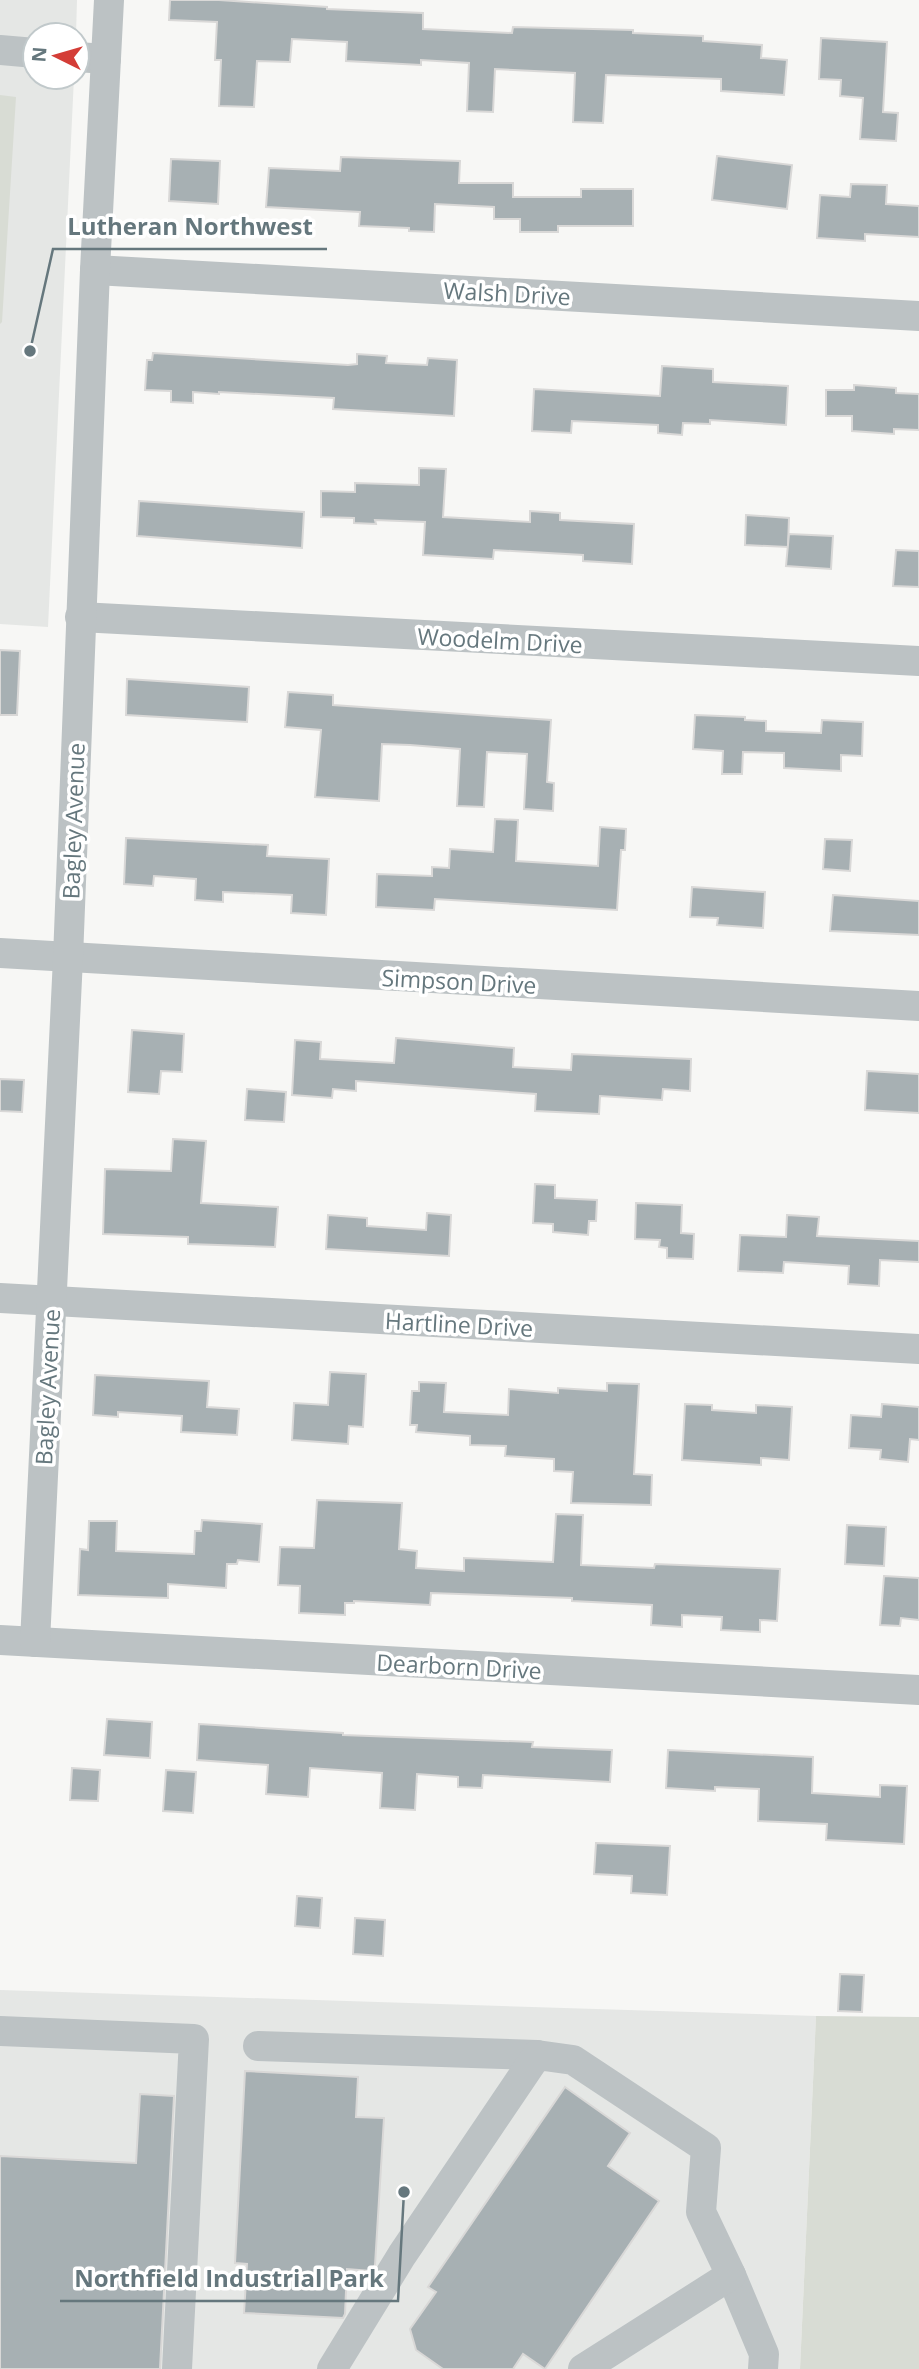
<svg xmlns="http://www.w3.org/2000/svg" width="919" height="2369" font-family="'Open Sans',sans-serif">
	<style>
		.built { fill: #e5e7e5 }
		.green { fill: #d8dcd4 }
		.building { fill: #a7b0b3; stroke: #d9d8d7; stroke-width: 2 }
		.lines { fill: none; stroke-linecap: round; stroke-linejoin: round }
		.minor { stroke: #bcc2c4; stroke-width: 30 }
		.labels { text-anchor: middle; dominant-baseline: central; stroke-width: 7; stroke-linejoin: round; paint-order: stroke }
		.street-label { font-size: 23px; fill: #65777d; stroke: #fff }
		.leader { fill: none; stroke: #65777d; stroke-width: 2.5 }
		.callout-dot { fill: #65777d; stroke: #fff; stroke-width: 2.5 }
		.callout-label { font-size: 24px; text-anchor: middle; font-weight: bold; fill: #65777d; stroke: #fff; stroke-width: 7; stroke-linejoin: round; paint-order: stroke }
	</style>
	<rect width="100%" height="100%" fill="#f7f7f5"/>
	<g class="built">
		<path d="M0,0H77L76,35H35V77H74L48,627L0,624Z"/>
		<path d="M0,1990L816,2016L800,2369H0Z"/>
	</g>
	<g class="green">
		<path d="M0,95L16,97L2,322L0,324Z"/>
		<path d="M816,2016L919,2017V2369H800Z"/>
	</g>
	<g class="building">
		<path d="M170,0H219L327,7V9L423,13V29L512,33L513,27L633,30V33L703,36V41L762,45L761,58L787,60L784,95L721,91V79L606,75L603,123L573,122L575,73L495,69L493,112L467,111L469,63L421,60V65L346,61L347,42L292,39L290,62L257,61L254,107L219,106L221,60H215L217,22L169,20Z"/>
		<path d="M821,38L887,42L883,112L898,113L896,141L860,139L863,98L840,96L841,80L819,79Z"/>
		<path d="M717,156L792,165L787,209L712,200Z"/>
		<path d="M341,157L460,161L459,183H513V197H581V189H633V226H558V232H520V219H494V207L435,204L434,232L409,231V228L359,226L360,212L266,207L269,168L340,171Z"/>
		<path d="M171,159L220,161L218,204L169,201Z"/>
		<path d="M851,184L887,185L886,204L919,206V237L865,234V241L817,238L820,195L850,197Z"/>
		<path d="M153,353L348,365L357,364V354L387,356L386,363L427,365L428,358L457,360L454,416L333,409L334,398L219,392V394L193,392V403L171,402V391L145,390L147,360H152Z"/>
		<path d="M662,366L713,369V382L788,386L786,425L710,420V424L683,423L682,435L658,433V425L572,421L571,433L532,431L534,389L660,396Z"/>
		<path d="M854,385L896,388V393L919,394V430L894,429V434L852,431V416H826V390H854Z"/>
		<path d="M419,468L446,469L443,517L530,522V511L560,513V520L634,524L632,564L583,561V555L494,550L493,559L423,555L425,522L375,520L376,524L354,523V518L321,517V491L355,492V483L419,485Z"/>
		<path d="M139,501L304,512L302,548L137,536Z"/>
		<path d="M746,515L789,518L788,547L745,545Z"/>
		<path d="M789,534L833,536L831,569L786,566Z"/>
		<path d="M896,550L919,551V587L893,586Z"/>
		<path d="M0,650L20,651L17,715H0Z"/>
		<path d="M127,679L249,687L247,722L126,715Z"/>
		<path d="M288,692L333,695V705L551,720L547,782L554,783L553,811L524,809L527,754L487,752L484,807L457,806L460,749L410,745L382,744L379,801L315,797L321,730L285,727Z"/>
		<path d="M695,715L745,717V720L766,721V731L821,733L822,720L863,722L862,756L841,755V771L784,768V753L743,752L742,774H722L723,751L693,749Z"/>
		<path d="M495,819L518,820L516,861L598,866L600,827L626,829L625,850H621L617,910L435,899L434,910L376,907L377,874L432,876V867L449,868L450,849L493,852Z"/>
		<path d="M126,838L268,845L267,856L329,859L326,915L291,913L292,895L223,892V902L195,900L196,879L154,876L153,886L124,884Z"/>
		<path d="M825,839L852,840L850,871L823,869Z"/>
		<path d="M692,887L765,892L763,928L717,925L718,918L690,917Z"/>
		<path d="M833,895L919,901V935L830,931Z"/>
		<path d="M132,1030L184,1034L182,1072L161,1071L159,1094L128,1092Z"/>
		<path d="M396,1038L514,1048L513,1067L571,1070L572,1054L691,1059L690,1091L663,1089L662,1100L600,1096L599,1114L535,1111L536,1094L356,1081V1091L333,1089L332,1098L292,1095L295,1040L321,1042L320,1059L394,1063Z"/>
		<path d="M867,1071L919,1074V1113L865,1110Z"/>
		<path d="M0,1079L24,1080L22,1112L0,1111Z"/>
		<path d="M247,1089L286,1092L284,1122L245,1120Z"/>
		<path d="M173,1139L206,1141L201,1203L278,1207L275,1247L188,1244V1237L103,1234L105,1169L171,1171Z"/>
		<path d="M535,1184L555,1185V1198L597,1200L596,1221H589L588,1235L553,1232V1224L533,1223Z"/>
		<path d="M636,1203L682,1205L681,1233L694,1234L693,1259L667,1258V1248L659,1247L660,1240L635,1239Z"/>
		<path d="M427,1213L451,1215L449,1256L326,1249L328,1215L367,1218V1226L426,1230Z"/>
		<path d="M787,1215L819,1217L817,1236L919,1241V1262L880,1260L879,1286L848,1284L849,1266L784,1262L783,1273L738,1271L740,1235L786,1237Z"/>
		<path d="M330,1372L366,1374L363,1427L349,1426L348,1444L292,1440L294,1403L328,1405Z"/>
		<path d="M95,1375L209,1381L207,1407L239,1409L237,1435L181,1432L182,1416L118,1412V1417L93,1415Z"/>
		<path d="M419,1382L446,1383L444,1412L508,1415L509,1389L558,1393V1388L607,1391V1383L639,1384L634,1474L652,1475L651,1505L571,1503L573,1472L554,1471V1459L505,1456L506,1446L470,1445V1436L416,1432L417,1425H410L412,1391H419Z"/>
		<path d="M685,1404L712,1405V1410L756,1413V1405L792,1407L789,1460L761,1458V1465L682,1460Z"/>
		<path d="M882,1404L919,1407V1440L910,1439L908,1462L880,1459L881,1450L849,1448L851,1415L881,1417Z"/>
		<path d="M317,1500L402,1503L399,1549L417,1551L416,1568L464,1571V1558L553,1562L556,1514L583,1515L581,1565L654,1568L655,1564L780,1569L777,1621L760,1620V1632L721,1630L722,1617L682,1615V1627L651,1625L652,1605L572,1601V1598L431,1593L430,1605L354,1601V1603H345V1615L299,1613L300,1586L278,1585L280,1547L314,1548Z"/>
		<path d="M202,1520L262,1524L259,1562L238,1560L237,1564H227L226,1588L168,1584V1598L78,1595L80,1549L88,1550L89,1521H117L116,1551L194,1554L195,1531H201Z"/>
		<path d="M847,1525L886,1527L884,1566L845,1564Z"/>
		<path d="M884,1576L919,1578V1620L901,1618L900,1626L880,1625Z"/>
		<path d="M107,1719L152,1722L150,1758L104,1755Z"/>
		<path d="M199,1724L343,1733V1735L533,1742L532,1747L612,1750L610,1782L483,1775L482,1788L458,1787V1777L417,1774L415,1810L380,1808L382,1773L310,1768L308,1797L266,1794L268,1765L197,1760Z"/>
		<path d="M668,1750L813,1757L812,1793L880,1797V1785L907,1786L904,1844L826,1840L827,1824L758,1821L759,1789L715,1787V1791L666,1788Z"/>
		<path d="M72,1768L100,1770L98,1801L70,1800Z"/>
		<path d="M166,1770L196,1772L193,1813L163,1811Z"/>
		<path d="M596,1843L670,1846L667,1895L631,1893L632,1876L594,1874Z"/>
		<path d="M297,1896L322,1898L320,1928L295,1926Z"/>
		<path d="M355,1918L385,1920L383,1956L353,1954Z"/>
		<path d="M840,1974L864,1975L862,2012L838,2011Z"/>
		<path d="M245,2071L358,2077L356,2117L384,2118L375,2265L372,2271L347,2269L345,2314L343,2318L244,2313L247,2264L235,2263Z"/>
		<path d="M565,2087L630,2133L608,2166L659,2201L545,2369L523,2354L513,2369H443L416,2350L410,2329L436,2292L428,2287Z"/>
		<path d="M140,2094L174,2096L160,2369H0V2156L136,2163Z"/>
	</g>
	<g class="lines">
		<g class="minor">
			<path d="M0,50L35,53"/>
			<path d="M77,57L106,59"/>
			<path d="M95,270L919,316"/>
			<path d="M80,617L919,661"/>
			<path d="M0,953L919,1006"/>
			<path d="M0,1298L919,1349"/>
			<path d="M0,1640L919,1690"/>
			<path d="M35,1642L68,958L95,270L109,0"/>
			<path d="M0,2031L194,2039L177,2369"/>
			<path d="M258,2046L537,2055"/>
			<path d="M731,2275L764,2354L763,2369"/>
			<path d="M332,2369L402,2255L537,2055L573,2060L706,2148L701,2212L731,2275L583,2369"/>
		</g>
	</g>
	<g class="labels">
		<g class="street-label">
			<text transform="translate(507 293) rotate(3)">Walsh Drive</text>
			<text transform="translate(500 640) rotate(3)">Woodelm Drive</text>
			<text transform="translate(73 821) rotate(-88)">Bagley Avenue</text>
			<text transform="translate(459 981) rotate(3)">Simpson Drive</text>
			<text transform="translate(459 1324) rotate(3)">Hartline Drive</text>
			<text transform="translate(47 1387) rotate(-87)">Bagley Avenue</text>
			<text transform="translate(459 1666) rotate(3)">Dearborn Drive</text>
		</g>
	</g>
	<path class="leader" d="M30 351L53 249H327M404 2192L398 2301H60"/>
	<g class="callout-dot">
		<circle cx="30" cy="351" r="7"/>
		<circle cx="404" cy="2192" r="7"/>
	</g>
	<g class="callout-label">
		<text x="190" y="235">Lutheran Northwest</text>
		<text x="229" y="2287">Northfield Industrial Park</text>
	</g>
	<g transform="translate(56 56) rotate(275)"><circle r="33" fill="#ffffff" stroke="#c1c9cb" stroke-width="2"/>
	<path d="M0-5L12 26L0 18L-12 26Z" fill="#d43d37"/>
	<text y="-10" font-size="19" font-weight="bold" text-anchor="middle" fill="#65777d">N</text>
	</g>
</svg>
